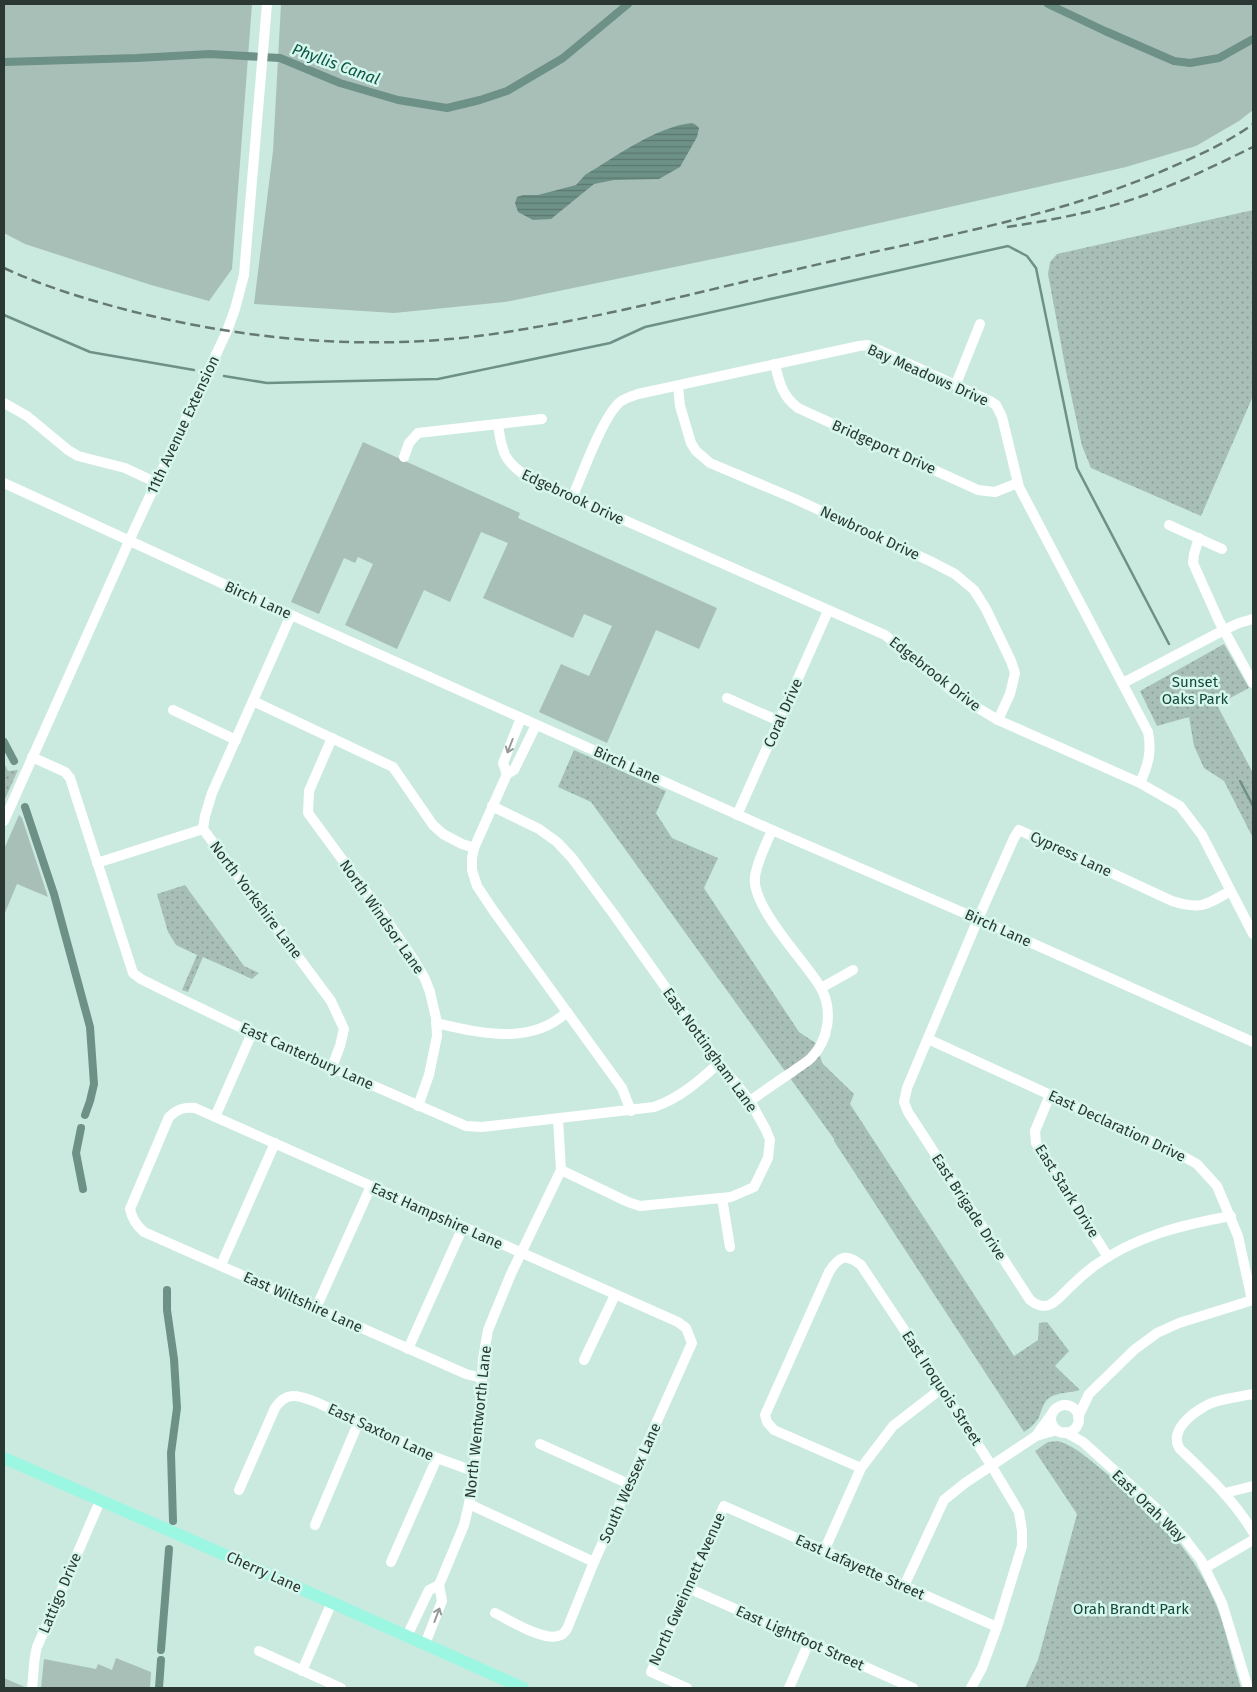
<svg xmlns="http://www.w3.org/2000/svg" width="1257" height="1692" font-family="'Fira Sans',sans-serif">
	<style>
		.green { fill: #a8bfb8 }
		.park { fill: url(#park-dots) }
		.water { fill: url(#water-rules) }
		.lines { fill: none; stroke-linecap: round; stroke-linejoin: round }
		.stream { stroke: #6e9187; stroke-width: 2.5 }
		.canal { stroke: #6e9187; stroke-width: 8 }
		.minor { stroke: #fff; stroke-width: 10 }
		.major { stroke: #9bf7e2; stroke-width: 12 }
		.rail { stroke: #657972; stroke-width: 2.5; stroke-dasharray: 10 5; stroke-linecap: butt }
		.oneway { stroke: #949b99 }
		.labels { text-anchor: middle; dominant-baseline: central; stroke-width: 5; stroke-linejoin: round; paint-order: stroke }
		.street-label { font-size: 15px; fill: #2a3733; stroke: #d7f7ed }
		.park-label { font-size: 15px; fill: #13483c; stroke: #d7f7ed }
		.water-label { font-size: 16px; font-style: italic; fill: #095546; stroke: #d7f7ed }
	</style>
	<defs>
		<pattern id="park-dots" width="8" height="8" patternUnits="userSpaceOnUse" patternTransform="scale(1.25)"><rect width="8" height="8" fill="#a8bfb8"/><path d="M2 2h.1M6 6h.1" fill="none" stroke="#899c96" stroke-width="1.8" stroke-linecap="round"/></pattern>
		<pattern id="water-rules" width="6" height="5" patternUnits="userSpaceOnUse" patternTransform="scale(1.25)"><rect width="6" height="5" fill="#6e9187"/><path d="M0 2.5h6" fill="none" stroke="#5b776f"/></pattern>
	</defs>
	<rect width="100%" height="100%" fill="#caeae0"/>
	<g class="green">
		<path d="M4,4H252L232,269L209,301L151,285L25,244L4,233Z"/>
		<path d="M281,4H1253V110L1239,121L1196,146L1126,167L800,241L505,302L394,313L254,304L273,151Z"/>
		<path d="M363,442L520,513L518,518L717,608L699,649L656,630L607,743L539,712L561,664L589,676L612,626L584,614L573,638L483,598L508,543L481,532L450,602L424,590L397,649L345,625L373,564L358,557L355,563L344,558L319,614L291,602Z"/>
		<path d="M19,815L22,818L48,897L17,884L4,915V849Z"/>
		<path d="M116,1658L151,1672L150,1688H41L44,1659L96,1669L98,1664L112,1670Z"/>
		<path d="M4,1678L27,1688H4Z"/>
	</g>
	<g class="park">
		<path d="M1253,210V396L1201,516L1091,468L1082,446L1066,371L1048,274L1050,262L1057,254Z"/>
		<path d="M1224,644L1249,688L1217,705L1253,773V838L1224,781L1204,768L1194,746L1189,717L1157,726L1140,691Z"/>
		<path d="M574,750L666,791L656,813L672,838L718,858L704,888L799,1032L817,1044L822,1063L854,1094L850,1104L1014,1356L1038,1340L1039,1323L1047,1322L1069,1351L1055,1366L1080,1390C1070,1393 1058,1392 1049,1398C1042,1403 1042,1412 1038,1419C1034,1425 1030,1428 1024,1432L834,1141V1139L591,802L558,787Z"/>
		<path d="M4,763L8,771L18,770L4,801Z"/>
		<path d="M185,885L244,966L259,973L252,979L203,957L188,992L182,990L197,955L176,945L168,932L157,894Z"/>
		<path d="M1058,1441C1078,1447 1094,1464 1111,1477C1159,1515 1199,1557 1220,1615C1228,1639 1233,1664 1241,1688H1025L1038,1660L1077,1514L1035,1451L1048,1442Z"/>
	</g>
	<path class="water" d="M692,123L696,125L699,128L697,137L680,167L659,179L614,180L594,184L551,219L533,220L518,212L515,203L517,197L523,195H538L576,185L585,175C617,156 655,127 692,123Z"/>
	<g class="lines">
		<g class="stream">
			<path d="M4,315L90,352L194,370"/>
			<path d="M224,376L267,383L438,379L610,343L645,327L1008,246L1027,256L1036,268L1077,468L1169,644"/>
			<path d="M1240,781L1253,806"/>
		</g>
		<g class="canal">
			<path d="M1048,4L1105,31L1174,61L1190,63L1219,58L1253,39"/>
			<path d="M4,62L137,58L210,54L280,58L340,83L398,100L447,108L480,100L507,91L563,58L628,4"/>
			<path d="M4,742L14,761"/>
			<path d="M25,807L54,894L90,1027L94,1084L90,1101L85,1115"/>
			<path d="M81,1128L76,1153L83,1189"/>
			<path d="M167,1290V1310L174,1359L177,1408L171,1453L173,1521"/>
			<path d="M161,1650L169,1549"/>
			<path d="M159,1688L161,1660"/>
		</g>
		<g class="minor">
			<path d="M775,364C779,382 782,396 798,408L978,490L995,492L1018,483"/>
			<path d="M956,384L980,324"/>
			<path d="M678,386L680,406L691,443L696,451L710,463L793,498L930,561L955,574L974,590L986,609L1011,661L1015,673L1010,694L998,720"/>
			<path d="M4,403L27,416L68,450L78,456L125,468L157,483"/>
			<path d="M498,425C502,454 505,463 531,479L885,635L952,691L973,705L998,720L1140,783L1180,806L1202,835L1253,934"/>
			<path d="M404,457L409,443L418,433L542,419"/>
			<path d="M4,483L291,615L772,830L978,919L1253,1042"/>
			<path d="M572,498C582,475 603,416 620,402C625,398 632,396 638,394L859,346L868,345L990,401L996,405L1002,417L1019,487L1148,732C1152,751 1148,766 1140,783"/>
			<path d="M1169,525L1222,549"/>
			<path d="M1199,538L1194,554L1193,563L1219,621L1253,683"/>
			<path d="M291,615L212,793L205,816L203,829L331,1001L344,1029L340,1046L332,1067"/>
			<path d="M1123,683L1224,630L1239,623L1253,619"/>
			<path d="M727,698L779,721"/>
			<path d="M253,701L393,767L433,825L443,834L462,844L474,848"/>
			<path d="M173,710L236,740"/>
			<path d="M536,725L514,770L507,774L474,848L472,858V870L477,886L493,910L622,1088L631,1111"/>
			<path d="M332,738L309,791L308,813L383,915L414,960L425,979L430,992L436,1018L437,1036L429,1075L418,1106"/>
			<path d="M32,757L65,772L70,778L133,973L141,979L165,991L252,1033L466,1126L482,1127L654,1107C680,1098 699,1081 719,1063"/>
			<path d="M507,774L503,763L521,718"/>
			<path d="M492,806L539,829L557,842L572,858L615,916L719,1063L750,1101L766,1130L770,1140L768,1158L754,1187L731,1197L640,1206L628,1202L561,1170"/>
			<path d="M737,815L828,611"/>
			<path d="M4,821L135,528L227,331L235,309L244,275L267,4"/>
			<path d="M97,863L203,829"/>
			<path d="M1230,891C1207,905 1200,910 1172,901L1019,830L1014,838L978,919L907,1088L904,1102L908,1112L1030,1300C1036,1305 1044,1308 1051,1304C1057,1301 1063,1294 1068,1289C1076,1281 1085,1273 1094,1266C1136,1236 1181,1225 1231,1216"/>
			<path d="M821,988L853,970"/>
			<path d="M436,1023C479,1033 531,1046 567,1012"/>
			<path d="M928,1039L1179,1154L1197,1164L1217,1186L1238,1236L1252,1300"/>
			<path d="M1050,1095L1035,1131L1036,1143L1108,1257"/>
			<path d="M750,1101C764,1091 778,1081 792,1072C798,1067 806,1063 811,1058C829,1040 833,1010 821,988C806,962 751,907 755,877C757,861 766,845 772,830"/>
			<path d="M215,1117L252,1033"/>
			<path d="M722,1198L730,1247"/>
			<path d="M221,1265L275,1143"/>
			<path d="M316,1308L371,1186"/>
			<path d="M408,1349L463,1227"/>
			<path d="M584,1360L615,1295"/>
			<path d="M482,1378L466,1374L144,1232C136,1225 132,1219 130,1209L169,1117C177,1109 184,1107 195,1108L678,1322L686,1328L692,1343L594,1562L567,1629C565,1631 564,1634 561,1635C545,1643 510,1620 495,1613"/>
			<path d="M1253,1394C1242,1396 1230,1398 1218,1401C1201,1405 1166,1429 1180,1449C1207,1475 1234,1500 1253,1532"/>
			<circle cx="1065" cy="1419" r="14"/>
			<path d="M1051,1415L1036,1436L1057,1430"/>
			<path d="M1078,1417L1089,1394L1134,1350L1157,1333L1179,1323L1253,1300"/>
			<path d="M1065,1432L1083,1442L1158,1510L1184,1538L1201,1560L1222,1603L1248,1688"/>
			<path d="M540,1444L629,1484"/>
			<path d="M861,1468L774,1430L767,1422L765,1415L829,1272C839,1256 846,1253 861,1265L913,1343L991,1465L1019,1512L1022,1531V1546L997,1627L982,1668L971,1688"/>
			<path d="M239,1490L275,1408C287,1390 299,1396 316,1402L437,1458L473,1471"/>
			<path d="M1225,1493L1253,1486"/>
			<path d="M469,1504L594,1562"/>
			<path d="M315,1525L359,1421"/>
			<path d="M824,1551L861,1468L893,1426L942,1388"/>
			<path d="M391,1562L437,1458"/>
			<path d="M1205,1568L1253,1540"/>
			<path d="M904,1586L944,1500L965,1483L1036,1436"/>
			<path d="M688,1588L913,1688"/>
			<path d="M407,1636L429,1590L439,1585"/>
			<path d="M425,1644L442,1601L439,1585L464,1525L469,1504L479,1434L483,1359L488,1330L511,1274L561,1170L558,1119"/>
			<path d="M259,1651L341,1688"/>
			<path d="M302,1671L332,1602"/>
			<path d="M32,1688C34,1674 33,1661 37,1647L100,1501"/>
			<path d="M687,1688L651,1672L724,1506L997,1627"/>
			<path d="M789,1688L809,1642"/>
		</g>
		<path class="major" d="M4,1458L241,1562L523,1688"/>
		<g class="rail">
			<path d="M1007,227C1053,220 1101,211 1145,195C1182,182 1218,164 1253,147"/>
			<path d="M4,268C43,286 85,299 127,310C248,341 376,352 500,333C619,315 737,282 855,256C960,233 1068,212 1167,169C1197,156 1227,143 1253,124"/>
		</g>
	</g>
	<defs><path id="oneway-shaft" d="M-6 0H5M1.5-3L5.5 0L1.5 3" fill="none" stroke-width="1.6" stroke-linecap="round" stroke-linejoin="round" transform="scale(1.25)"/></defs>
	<g class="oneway">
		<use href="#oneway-shaft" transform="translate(510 746) rotate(111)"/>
		<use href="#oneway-shaft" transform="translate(437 1615) rotate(-69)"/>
	</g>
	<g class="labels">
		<g class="street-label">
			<text transform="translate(928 375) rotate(24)">Bay Meadows Drive</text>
			<text transform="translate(183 425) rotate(-65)">11th Avenue Extension</text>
			<text transform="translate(884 447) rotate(24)">Bridgeport Drive</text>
			<text transform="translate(573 497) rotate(25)">Edgebrook Drive</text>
			<text transform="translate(870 533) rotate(25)">Newbrook Drive</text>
			<text transform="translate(258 600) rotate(24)">Birch Lane</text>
			<text transform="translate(935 674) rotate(38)">Edgebrook Drive</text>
			<text transform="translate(783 713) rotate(-66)">Coral Drive</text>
			<text transform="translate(627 765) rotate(24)">Birch Lane</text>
			<text transform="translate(1071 854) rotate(25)">Cypress Lane</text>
			<text transform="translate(256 900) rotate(53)">North Yorkshire Lane</text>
			<text transform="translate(382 917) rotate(55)">North Windsor Lane</text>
			<text transform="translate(998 928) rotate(24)">Birch Lane</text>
			<text transform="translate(710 1050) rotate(54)">East Nottingham Lane</text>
			<text transform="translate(307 1056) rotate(24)">East Canterbury Lane</text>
			<text transform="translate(1117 1126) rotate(25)">East Declaration Drive</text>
			<text transform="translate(1067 1191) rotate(58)">East Stark Drive</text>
			<text transform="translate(969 1207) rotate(57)">East Brigade Drive</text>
			<text transform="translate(437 1216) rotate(24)">East Hampshire Lane</text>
			<text transform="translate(303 1302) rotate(24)">East Wiltshire Lane</text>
			<text transform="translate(942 1388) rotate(57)">East Iroquois Street</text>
			<text transform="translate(478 1422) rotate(-84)">North Wentworth Lane</text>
			<text transform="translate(381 1432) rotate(25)">East Saxton Lane</text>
			<text transform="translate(630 1483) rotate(-66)">South Wessex Lane</text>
			<text transform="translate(1149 1506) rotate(44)">East Orah Way</text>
			<text transform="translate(860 1567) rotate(24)">East Lafayette Street</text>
			<text transform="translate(264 1572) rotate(24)">Cherry Lane</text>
			<text transform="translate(687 1589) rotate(-66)">North Gweinnett Avenue</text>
			<text transform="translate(60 1593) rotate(-67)">Lattigo Drive</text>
			<text transform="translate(800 1638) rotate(24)">East Lightfoot Street</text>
		</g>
		<g class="park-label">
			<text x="1195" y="682">Sunset<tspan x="1195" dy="17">Oaks Park</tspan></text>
			<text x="1131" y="1609">Orah Brandt Park</text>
		</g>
		<g class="water-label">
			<text transform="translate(336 64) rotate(20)">Phyllis Canal</text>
		</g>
	</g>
	<rect width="1257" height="1692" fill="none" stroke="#2a3733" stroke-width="10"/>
</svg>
